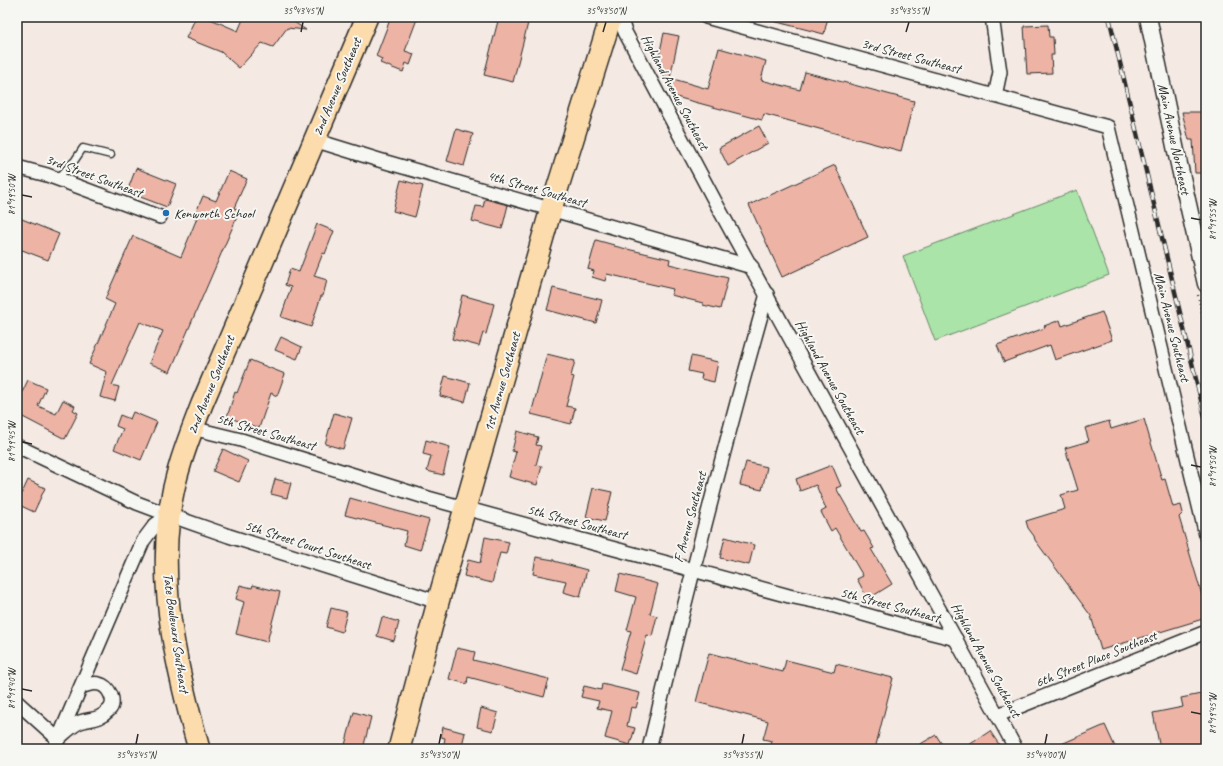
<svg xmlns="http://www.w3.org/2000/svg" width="1223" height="766" font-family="Caveat,sans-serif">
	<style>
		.green { fill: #aae4a8; stroke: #6a886a }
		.building { fill: #edb4a5; stroke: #2b2b2b }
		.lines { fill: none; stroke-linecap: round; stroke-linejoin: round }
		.service-casing { stroke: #2b2b2b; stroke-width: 9 }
		.minor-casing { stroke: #2b2b2b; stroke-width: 16 }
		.tertiary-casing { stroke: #2b2b2b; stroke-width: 19 }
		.primary-casing { stroke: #2b2b2b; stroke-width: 24 }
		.path { stroke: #2b2b2b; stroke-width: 2.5; stroke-dasharray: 1 3; stroke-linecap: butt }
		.service { stroke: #f6f6f2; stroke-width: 6 }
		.minor { stroke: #f6f6f2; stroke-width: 13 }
		.tertiary { stroke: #f6f6f2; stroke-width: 16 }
		.primary { stroke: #fcdcac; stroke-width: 21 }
		.rail-casing { stroke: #2b2b2b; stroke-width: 4.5 }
		.rail { stroke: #f6f6f2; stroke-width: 3; stroke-dasharray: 9; stroke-linecap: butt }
		.ticks { fill: none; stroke: #2b2b2b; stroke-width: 1.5 }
		.poi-dot { fill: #1f6fb2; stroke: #f6f6f2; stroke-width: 1.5 }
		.labels { text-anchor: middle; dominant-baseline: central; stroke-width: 4; stroke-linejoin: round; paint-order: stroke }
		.street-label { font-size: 14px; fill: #2b2b2b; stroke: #f6f6f2 }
		.poi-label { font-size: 14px; fill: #2b2b2b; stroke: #f6f6f2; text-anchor: start }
		.neatline { fill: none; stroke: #2b2b2b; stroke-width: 1.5 }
		.ticks-label { font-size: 10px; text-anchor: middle; fill: #2b2b2b }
	</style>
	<rect width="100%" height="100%" fill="#f4e9e3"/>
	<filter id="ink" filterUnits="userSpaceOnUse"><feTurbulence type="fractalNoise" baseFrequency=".025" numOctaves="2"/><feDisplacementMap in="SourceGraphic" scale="8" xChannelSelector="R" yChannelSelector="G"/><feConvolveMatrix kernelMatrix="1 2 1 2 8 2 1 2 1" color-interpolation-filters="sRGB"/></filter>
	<g filter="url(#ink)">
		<path class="green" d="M1077,190L1109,275L935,341L903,256Z"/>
		<g class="building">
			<path d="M196,17H206L238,31L244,17H292L291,20L306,30L287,28L273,47L262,43L239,68L221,52L186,38Z"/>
			<path d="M391,17H411L417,19L405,51L414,54L410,65L406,63L403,72L380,63L382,59L376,56Z"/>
			<path d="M499,17H520L529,19L513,82L484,75Z"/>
			<path d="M773,17H828L824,34L773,21Z"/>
			<path d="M1048,25L1049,37H1053L1054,55H1051L1052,73L1027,74L1024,26Z"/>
			<path d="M664,33L679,36L670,78L708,89L719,48L766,61L761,80L800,90L805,72L914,101L901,151L764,114L762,120L676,97L657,65Z"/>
			<path d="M1182,112H1206V173H1195L1193,140H1189Z"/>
			<path d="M759,126L768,143L728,166L719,148Z"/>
			<path d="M456,129L473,134L464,166L447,161Z"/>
			<path d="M835,165L868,237L782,277L749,205Z"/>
			<path d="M136,168L176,184L167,207L127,192Z"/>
			<path d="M229,171L247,179L234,208L240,210L170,372L149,363L163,331L140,322L112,385L119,387L115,401L100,397L107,372L89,364L115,304L105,299L133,236L181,257L197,218L194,217L203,196L216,201Z"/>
			<path d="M401,180L423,186L415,217L393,211Z"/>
			<path d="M485,199L508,205L502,229L472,221L476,206L483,207Z"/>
			<path d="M17,217L59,234L48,260L17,248Z"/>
			<path d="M317,224L334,231L325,254L323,253L314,276L327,280L323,296H321L311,327L281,317L291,287L285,285L290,269L299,272Z"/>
			<path d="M596,240L614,245V246L670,259L669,264L728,278L720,309L703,305V303L671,295L673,289L607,274L605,281L592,277L594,271L588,269Z"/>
			<path d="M553,288L602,300L596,323L547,310Z"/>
			<path d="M462,295L494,304L486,334L483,333L479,346L452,339L459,313H458Z"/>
			<path d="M1102,312L1112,340L1055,360L1050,345L1004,362L997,345L1045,328L1044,326L1060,320L1062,326Z"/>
			<path d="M281,337L302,347L297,359L275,350Z"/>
			<path d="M547,354L575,361L571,376L574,377L566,406L575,408L571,424L531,414Z"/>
			<path d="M691,356L718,362L714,382L701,379L702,374L688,371Z"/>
			<path d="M250,360L285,374L277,396L271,393L259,428L227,417L235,392L237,393Z"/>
			<path d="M445,376L470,383L465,402L440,396Z"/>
			<path d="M28,380L46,388L38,406L56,414L63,400L75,406L73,410L78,413L65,439L17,414V403Z"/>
			<path d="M133,412L157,422L141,460L114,449L123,429L116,426L120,415L130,419Z"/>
			<path d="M334,413L352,418L343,449L325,444Z"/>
			<path d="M1144,419L1162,480L1165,479L1173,507L1181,505L1183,513L1179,517L1206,609V618L1101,650L1091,616L1035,540L1034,536L1028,528L1026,521L1065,509L1061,495L1078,490L1065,448L1089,441L1085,428L1109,421L1111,429Z"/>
			<path d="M517,431L538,437L536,445L541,446L536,465L542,466L537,485L509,477L516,452L512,451Z"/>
			<path d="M426,440L450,447L443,475L427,471L431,456L423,454Z"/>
			<path d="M223,449L248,461L239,482L213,471Z"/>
			<path d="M746,462L767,467L762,490L740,485Z"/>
			<path d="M832,465L841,486L836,488L861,532L864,531L874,548L871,549L892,584L868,599L857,579L863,576L835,528L831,531L821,512L826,509L816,485L800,491L796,479Z"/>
			<path d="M275,479L291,483L287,498L271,494Z"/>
			<path d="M28,480L45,488L34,512L17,504Z"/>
			<path d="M593,488L612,492L605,521L586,517Z"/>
			<path d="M350,498L429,520L420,550L404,545L407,531L345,515Z"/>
			<path d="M485,537L509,542L506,554L500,553L492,583L464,576L468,560L480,563Z"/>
			<path d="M725,537L754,545L749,565L720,558Z"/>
			<path d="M536,557L554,560V561L587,570L580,597L563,592L566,581L533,574Z"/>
			<path d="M620,574L658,584L650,614L657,616L652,636L647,635L636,674L620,669L631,631L627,630L636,597L616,591Z"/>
			<path d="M240,585L252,588L253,585L280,592L267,642L236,634L244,602L236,599Z"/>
			<path d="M331,608L347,612L342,632L326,627Z"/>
			<path d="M382,617L399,622L394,641L377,636Z"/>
			<path d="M457,648L475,652L473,660L549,679L544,697L468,677L467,684L449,679Z"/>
			<path d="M709,653L783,672L786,660L834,672L836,664L893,678L875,749H770L772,741L763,739L768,721L696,702Z"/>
			<path d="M602,684L640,693L636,708L631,707L627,726L635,728L630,745L605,738L612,711L597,708L599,701L581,697L584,686L601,690Z"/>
			<path d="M1206,693V749H1160L1153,713L1183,707L1181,698Z"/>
			<path d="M481,708L498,713L493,731L477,727Z"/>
			<path d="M354,712L371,717L363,749L345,745Z"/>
			<path d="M1105,725L1116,749H1050Z"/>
			<path d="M443,727L465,733L461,749H443L445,738L441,737Z"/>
			<path d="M990,731L1002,749H963Z"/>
			<path d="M936,735L945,749H912Z"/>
		</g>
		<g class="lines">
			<defs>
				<path id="service" d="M57,179L75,160L83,148L111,155"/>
				<g id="minor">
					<path d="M620,17L625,32L718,207L1016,749"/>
					<path d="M706,17L1108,127L1206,535"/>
					<path d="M992,17L1000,72L995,96"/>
					<path d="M314,140L379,160L752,267"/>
					<path d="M17,167L47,175L160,217"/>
					<path d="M192,428L241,440L428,498L567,536L789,596L828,604L912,628L956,639"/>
					<path d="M17,446L137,503L169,515L229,536L438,602"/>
					<path d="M17,702L58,739"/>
					<path d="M998,715L1206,632"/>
					<path d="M60,737C67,731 73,725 80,722C92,718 98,721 109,710C117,702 109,686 99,684C92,682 87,685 81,687"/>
					<path d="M54,749L143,541L155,525L169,515"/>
					<path d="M649,749C686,597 724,445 767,294"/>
				</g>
				<path id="tertiary" d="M1148,17L1176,151L1206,284"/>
				<g id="primary">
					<path d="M199,749C178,674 159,595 169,517C173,478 188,440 202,404L367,17"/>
					<path d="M399,749L438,602L551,209L611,17"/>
				</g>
			</defs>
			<use href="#service" class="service-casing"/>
			<use href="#minor" class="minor-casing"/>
			<use href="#tertiary" class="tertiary-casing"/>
			<use href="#primary" class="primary-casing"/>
			<path class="path" d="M1198,295L1206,331"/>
			<use href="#service" class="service"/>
			<use href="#minor" class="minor"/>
			<use href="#tertiary" class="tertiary"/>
			<use href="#primary" class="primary"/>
			<defs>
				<path id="rail" d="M1109,17L1206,421"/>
			</defs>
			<use href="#rail" class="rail-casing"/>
			<use href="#rail" class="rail"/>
		</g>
	</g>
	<path class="ticks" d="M301,32L303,22M603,32L606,22M906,32L909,22M22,195L32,197M1191,218L1201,220M22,442L32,444M1191,465L1201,467M22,689L32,691M1191,712L1201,714M136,744L138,734M439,744L441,734M742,744L744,734M1045,744L1047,734"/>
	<circle class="poi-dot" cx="166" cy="213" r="4"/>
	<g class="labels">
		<g class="street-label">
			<text transform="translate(911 56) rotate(15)">3rd Street Southeast</text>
			<text transform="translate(337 87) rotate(-67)">2nd Avenue Southeast</text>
			<text transform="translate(675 92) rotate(62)">Highland Avenue Southeast</text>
			<text transform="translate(1174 139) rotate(78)">Main Avenue Northeast</text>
			<text transform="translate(94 176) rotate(20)">3rd Street Southeast</text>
			<text transform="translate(537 189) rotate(16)">4th Street Southeast</text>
			<text transform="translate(1172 327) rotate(76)">Main Avenue Southeast</text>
			<text transform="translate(830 377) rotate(61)">Highland Avenue Southeast</text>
			<text transform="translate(502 382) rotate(-74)">1st Avenue Southeast</text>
			<text transform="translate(211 385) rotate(-68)">2nd Avenue Southeast</text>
			<text transform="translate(266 432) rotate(16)">5th Street Southeast</text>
			<text transform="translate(690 517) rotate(-75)">F Avenue Southeast</text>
			<text transform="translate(577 522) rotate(15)">5th Street Southeast</text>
			<text transform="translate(308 545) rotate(18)">5th Street Court Southeast</text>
			<text transform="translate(890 605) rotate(15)">5th Street Southeast</text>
			<text transform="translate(176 633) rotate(82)">Tate Boulevard Southeast</text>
			<text transform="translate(1096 659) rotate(-22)">6th Street Place Southeast</text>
			<text transform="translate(986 660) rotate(61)">Highland Avenue Southeast</text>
		</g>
		<g class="poi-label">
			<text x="174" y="213">Kenworth School</text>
		</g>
	</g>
	<rect width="1223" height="766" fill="none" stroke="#f6f6f2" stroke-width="44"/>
	<rect x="22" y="22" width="1179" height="722" class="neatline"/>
	<g class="ticks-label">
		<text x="303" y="14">35°43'45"N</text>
		<text x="606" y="14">35°43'50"N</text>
		<text x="909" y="14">35°43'55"N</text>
		<text transform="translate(11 195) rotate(-90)" y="4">81°19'50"W</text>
		<text transform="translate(1212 220) rotate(-90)" y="4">81°19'55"W</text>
		<text transform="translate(11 442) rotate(-90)" y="4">81°19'45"W</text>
		<text transform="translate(1212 467) rotate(-90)" y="4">81°19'50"W</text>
		<text transform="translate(11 689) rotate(-90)" y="4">81°19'40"W</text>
		<text transform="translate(1212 714) rotate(-90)" y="4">81°19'45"W</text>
		<text x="136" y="758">35°43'45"N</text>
		<text x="439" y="758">35°43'50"N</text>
		<text x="742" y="758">35°43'55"N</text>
		<text x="1045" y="758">35°44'00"N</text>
	</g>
</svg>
